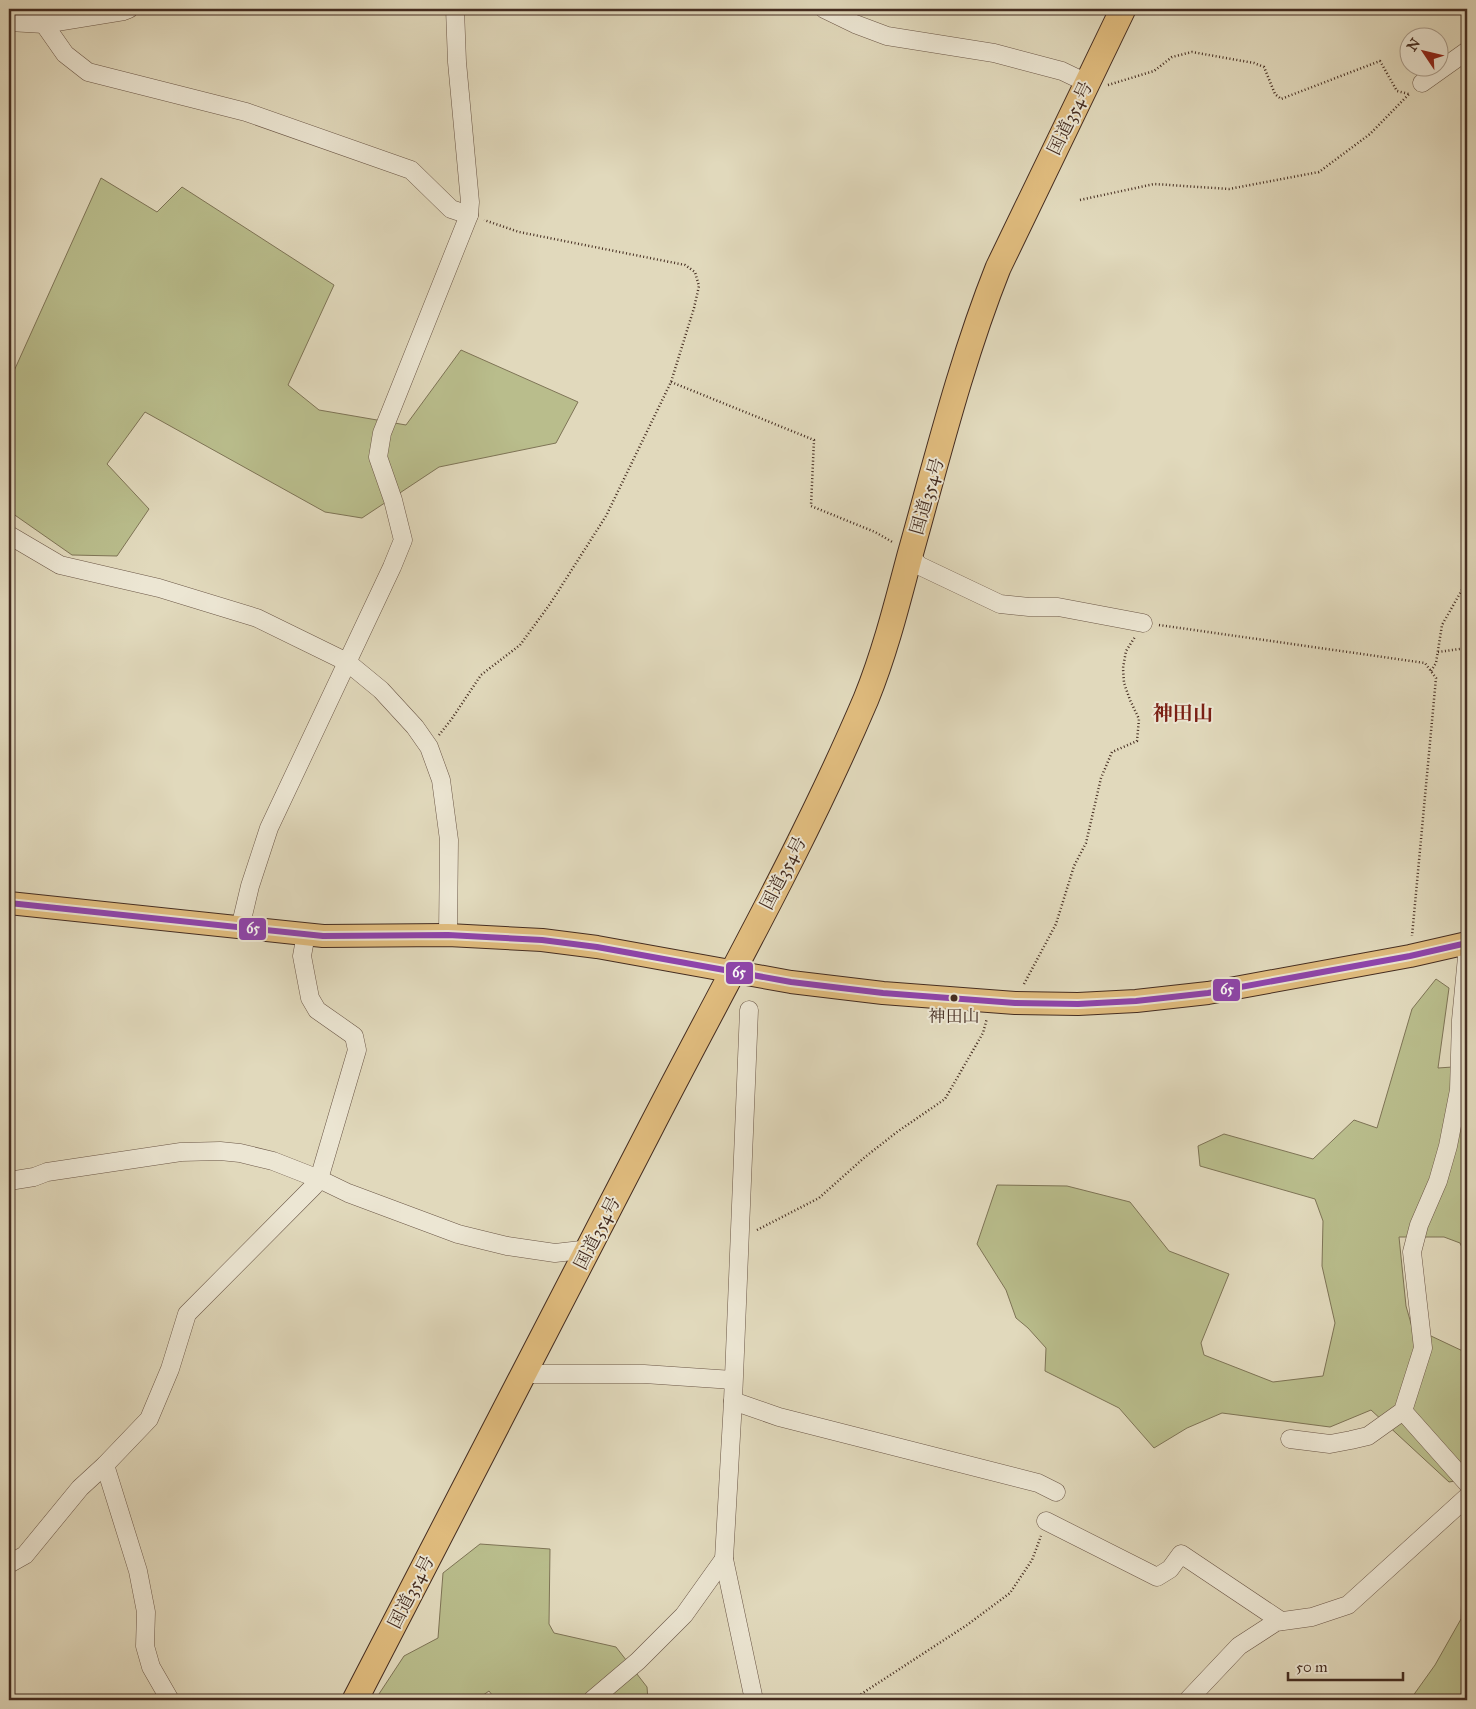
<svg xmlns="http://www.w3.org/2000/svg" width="1476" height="1709" font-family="'IM FELL Great Primer','Noto Serif JP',serif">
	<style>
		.green { fill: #b9bd8c; stroke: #7e7456 }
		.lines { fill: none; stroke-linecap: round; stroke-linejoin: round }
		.minor-casing { stroke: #6b5747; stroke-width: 19 }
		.major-casing { stroke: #442c20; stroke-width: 24 }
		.highway-casing { stroke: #442c20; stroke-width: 27 }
		.path { stroke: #442c20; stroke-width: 2.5; stroke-dasharray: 1 2.5; stroke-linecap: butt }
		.minor { stroke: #ece6d3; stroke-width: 18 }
		.major { stroke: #e0bc7e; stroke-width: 22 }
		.highway { stroke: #e0bc7e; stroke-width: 25 }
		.bus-1-casing { stroke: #ece6d3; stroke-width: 10 }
		.bus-1 { stroke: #8e44ad; stroke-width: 6 }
		.bus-dot { fill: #442c20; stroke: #ece6d3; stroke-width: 2 }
		.labels { text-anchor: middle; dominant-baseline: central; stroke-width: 4; stroke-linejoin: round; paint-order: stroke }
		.bus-label { font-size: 17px; fill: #442c20; stroke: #ece6d3 }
		.street-label { font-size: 18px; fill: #442c20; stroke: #ece6d3 }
		.quarter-label { font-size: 20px; font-weight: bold; fill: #7a1f14; stroke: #ece6d3 }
		.line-badge { stroke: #ece6d3; stroke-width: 2 }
		.badge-label { font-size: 14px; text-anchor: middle; font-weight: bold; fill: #fff }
	</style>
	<rect width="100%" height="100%" fill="#e1d9bc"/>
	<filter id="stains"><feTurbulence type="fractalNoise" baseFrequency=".004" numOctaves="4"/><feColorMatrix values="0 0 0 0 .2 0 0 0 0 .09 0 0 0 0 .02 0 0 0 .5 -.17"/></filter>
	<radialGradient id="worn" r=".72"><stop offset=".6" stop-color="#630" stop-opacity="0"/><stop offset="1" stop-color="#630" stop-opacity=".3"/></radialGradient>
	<g class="green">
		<path d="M101,178L157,212L182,187L334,285L288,385L319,410L406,425L461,350L578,402L556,443L439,467L362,518L325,512L145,412L107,464L149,509L117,556L72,555L9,511V382Z"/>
		<path d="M1436,979L1449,988L1438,1068L1467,1066V1259L1460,1243L1444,1237H1399L1406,1306L1412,1327L1467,1353V1479L1449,1482L1371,1410L1330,1427L1222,1413L1187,1428L1154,1448L1119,1408L1045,1371L1046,1348L1028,1328L1016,1318L1006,1290L977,1244L997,1185L1067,1186L1130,1202L1169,1251L1229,1274L1201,1343L1204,1355L1273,1382L1323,1376L1335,1323L1322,1266L1323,1221L1315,1199L1200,1166L1198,1146L1224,1134L1313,1159L1354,1120L1377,1128L1412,1009Z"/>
		<path d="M480,1544L550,1549L549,1624L554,1633L616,1647L647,1687L648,1700H496L489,1691L476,1700H375L404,1656L438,1638L443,1573Z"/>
		<path d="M1463,1565H1467V1700H1410L1435,1665L1461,1619Z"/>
	</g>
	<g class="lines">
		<defs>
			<g id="minor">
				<path d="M824,9L855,24L887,36L994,53L1062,71L1087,83"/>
				<path d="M9,22L44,24L124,11L129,9"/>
				<path d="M44,24L65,54L88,72L246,112L411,170L451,209L469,215"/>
				<path d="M1422,83L1467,51"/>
				<path d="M9,535L60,565L159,588L257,618L347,662L381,690L415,727L429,747L441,780L449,840L448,935"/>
				<path d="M910,557L920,566L1000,604L1029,607H1058L1143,623"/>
				<path d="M240,928L250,886L269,828L392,567L403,540L393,500L378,457L382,433L469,215L470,202L457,62L455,9"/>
				<path d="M749,1010L733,1401L724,1559L754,1700"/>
				<path d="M9,1181L34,1177L47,1172L181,1152L220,1151L240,1153L273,1161L319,1179L348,1193L458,1234L507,1246L555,1253L590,1249"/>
				<path d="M524,1374H644L733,1380"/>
				<path d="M733,1401L779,1417L1038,1483L1056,1492"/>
				<path d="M1403,1411L1467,1483"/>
				<path d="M1290,1439L1330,1444L1351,1440L1368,1436L1403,1411L1423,1348L1412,1252L1419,1225L1438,1181L1448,1146L1459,1090L1461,1020L1467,957L1464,944"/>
				<path d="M105,1465L138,1571L146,1612L145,1646L151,1667L170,1700"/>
				<path d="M1046,1521L1157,1577L1170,1569L1181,1554L1281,1621"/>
				<path d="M9,1564L25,1555L80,1488L105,1465L149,1419L170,1369L187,1314L314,1186L319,1179L357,1050L354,1036L317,1010L310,998L302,956L306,934"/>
				<path d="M592,1700L638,1661L684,1615L724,1559"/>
				<path d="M1188,1700L1239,1646L1276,1622L1312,1617L1348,1605L1467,1497"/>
			</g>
			<path id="major" d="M9,903L323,936L448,935L542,940L597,947L791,982L883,993L1015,1003L1078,1004L1136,1001L1208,993L1410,956L1467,943"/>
			<path id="highway" d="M355,1700C453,1510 552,1321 649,1131C723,987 803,847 866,699C885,652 897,604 910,555C937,459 961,361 998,268L1123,9"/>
		</defs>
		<use href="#minor" class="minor-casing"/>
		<use href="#major" class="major-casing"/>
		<use href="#highway" class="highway-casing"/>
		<g class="path">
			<path d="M1108,85L1154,71L1172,57L1192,52L1254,63L1264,67L1275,94L1281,99L1380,61L1397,91L1409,94"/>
			<path d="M1080,200L1154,184L1229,189L1319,172L1370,134L1410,93"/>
			<path d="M671,382L814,440L811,506L875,532L894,543"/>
			<path d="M1159,625L1425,663L1436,678L1412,936"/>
			<path d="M1438,652L1467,648"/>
			<path d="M1431,671L1436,663L1442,625L1467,581"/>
			<path d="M439,735L451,720L481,675L520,645L550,604L606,516L671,382L694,308L699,286L695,272L685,265L519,232L484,220"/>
			<path d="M1024,984L1056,924L1074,866L1086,843L1101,778L1112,752L1137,741L1139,719L1130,700L1124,683L1123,668L1126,651L1135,637"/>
			<path d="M757,1230L819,1198L865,1157L897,1132L945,1099L983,1033L987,1018"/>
			<path d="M852,1700L967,1625L1010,1593L1032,1560L1041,1536"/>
		</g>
		<use href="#minor" class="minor"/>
		<use href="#major" class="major"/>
		<use href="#highway" class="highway"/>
		<defs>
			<path id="bus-1" d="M9,903L323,936L448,935L542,940L597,947L791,982L883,993L1015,1003L1078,1004L1136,1001L1208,993L1410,956L1467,943"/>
		</defs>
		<use href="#bus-1" class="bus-1-casing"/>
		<use href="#bus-1" class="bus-1"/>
	</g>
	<circle class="bus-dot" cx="954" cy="998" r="4.5"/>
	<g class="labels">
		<g class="bus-label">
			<text x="954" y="1016">神田山</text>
		</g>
		<g class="street-label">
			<text transform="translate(1070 118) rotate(-64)">国道354号</text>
			<text transform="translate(927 496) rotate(-74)">国道354号</text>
			<text transform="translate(783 873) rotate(-63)">国道354号</text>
			<text transform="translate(597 1233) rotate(-63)">国道354号</text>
			<text transform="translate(411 1592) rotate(-63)">国道354号</text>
		</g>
		<g class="quarter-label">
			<text x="1183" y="713">神田山</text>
		</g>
	</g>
	<g class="line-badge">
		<rect x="238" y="917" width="29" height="24" rx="5" fill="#8e44ad"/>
		<rect x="725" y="961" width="29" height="24" rx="5" fill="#8e44ad"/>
		<rect x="1212" y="978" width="29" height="24" rx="5" fill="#8e44ad"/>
	</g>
	<g class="badge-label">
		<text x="253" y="933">65</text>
		<text x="739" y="977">65</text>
		<text x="1227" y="994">65</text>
	</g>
	<rect width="1476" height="1709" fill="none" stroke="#e1d9bc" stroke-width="30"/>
	<rect x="10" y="10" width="1456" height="1689" fill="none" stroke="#442c20" stroke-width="2.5"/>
	<rect x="15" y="15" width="1446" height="1679" fill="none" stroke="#442c20"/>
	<g transform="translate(1424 52) rotate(305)"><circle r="24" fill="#ece6d3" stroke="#a99c8b"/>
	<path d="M0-4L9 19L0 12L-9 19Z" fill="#8f2418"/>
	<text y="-8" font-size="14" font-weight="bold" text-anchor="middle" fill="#442c20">N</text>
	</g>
	<path d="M1288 1672v8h115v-8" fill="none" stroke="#442c20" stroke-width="2.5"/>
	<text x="1296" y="1672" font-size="15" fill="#442c20" stroke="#ece6d3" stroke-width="4" paint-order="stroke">50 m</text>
	<rect width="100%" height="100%" filter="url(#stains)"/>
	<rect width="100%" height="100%" fill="url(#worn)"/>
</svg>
